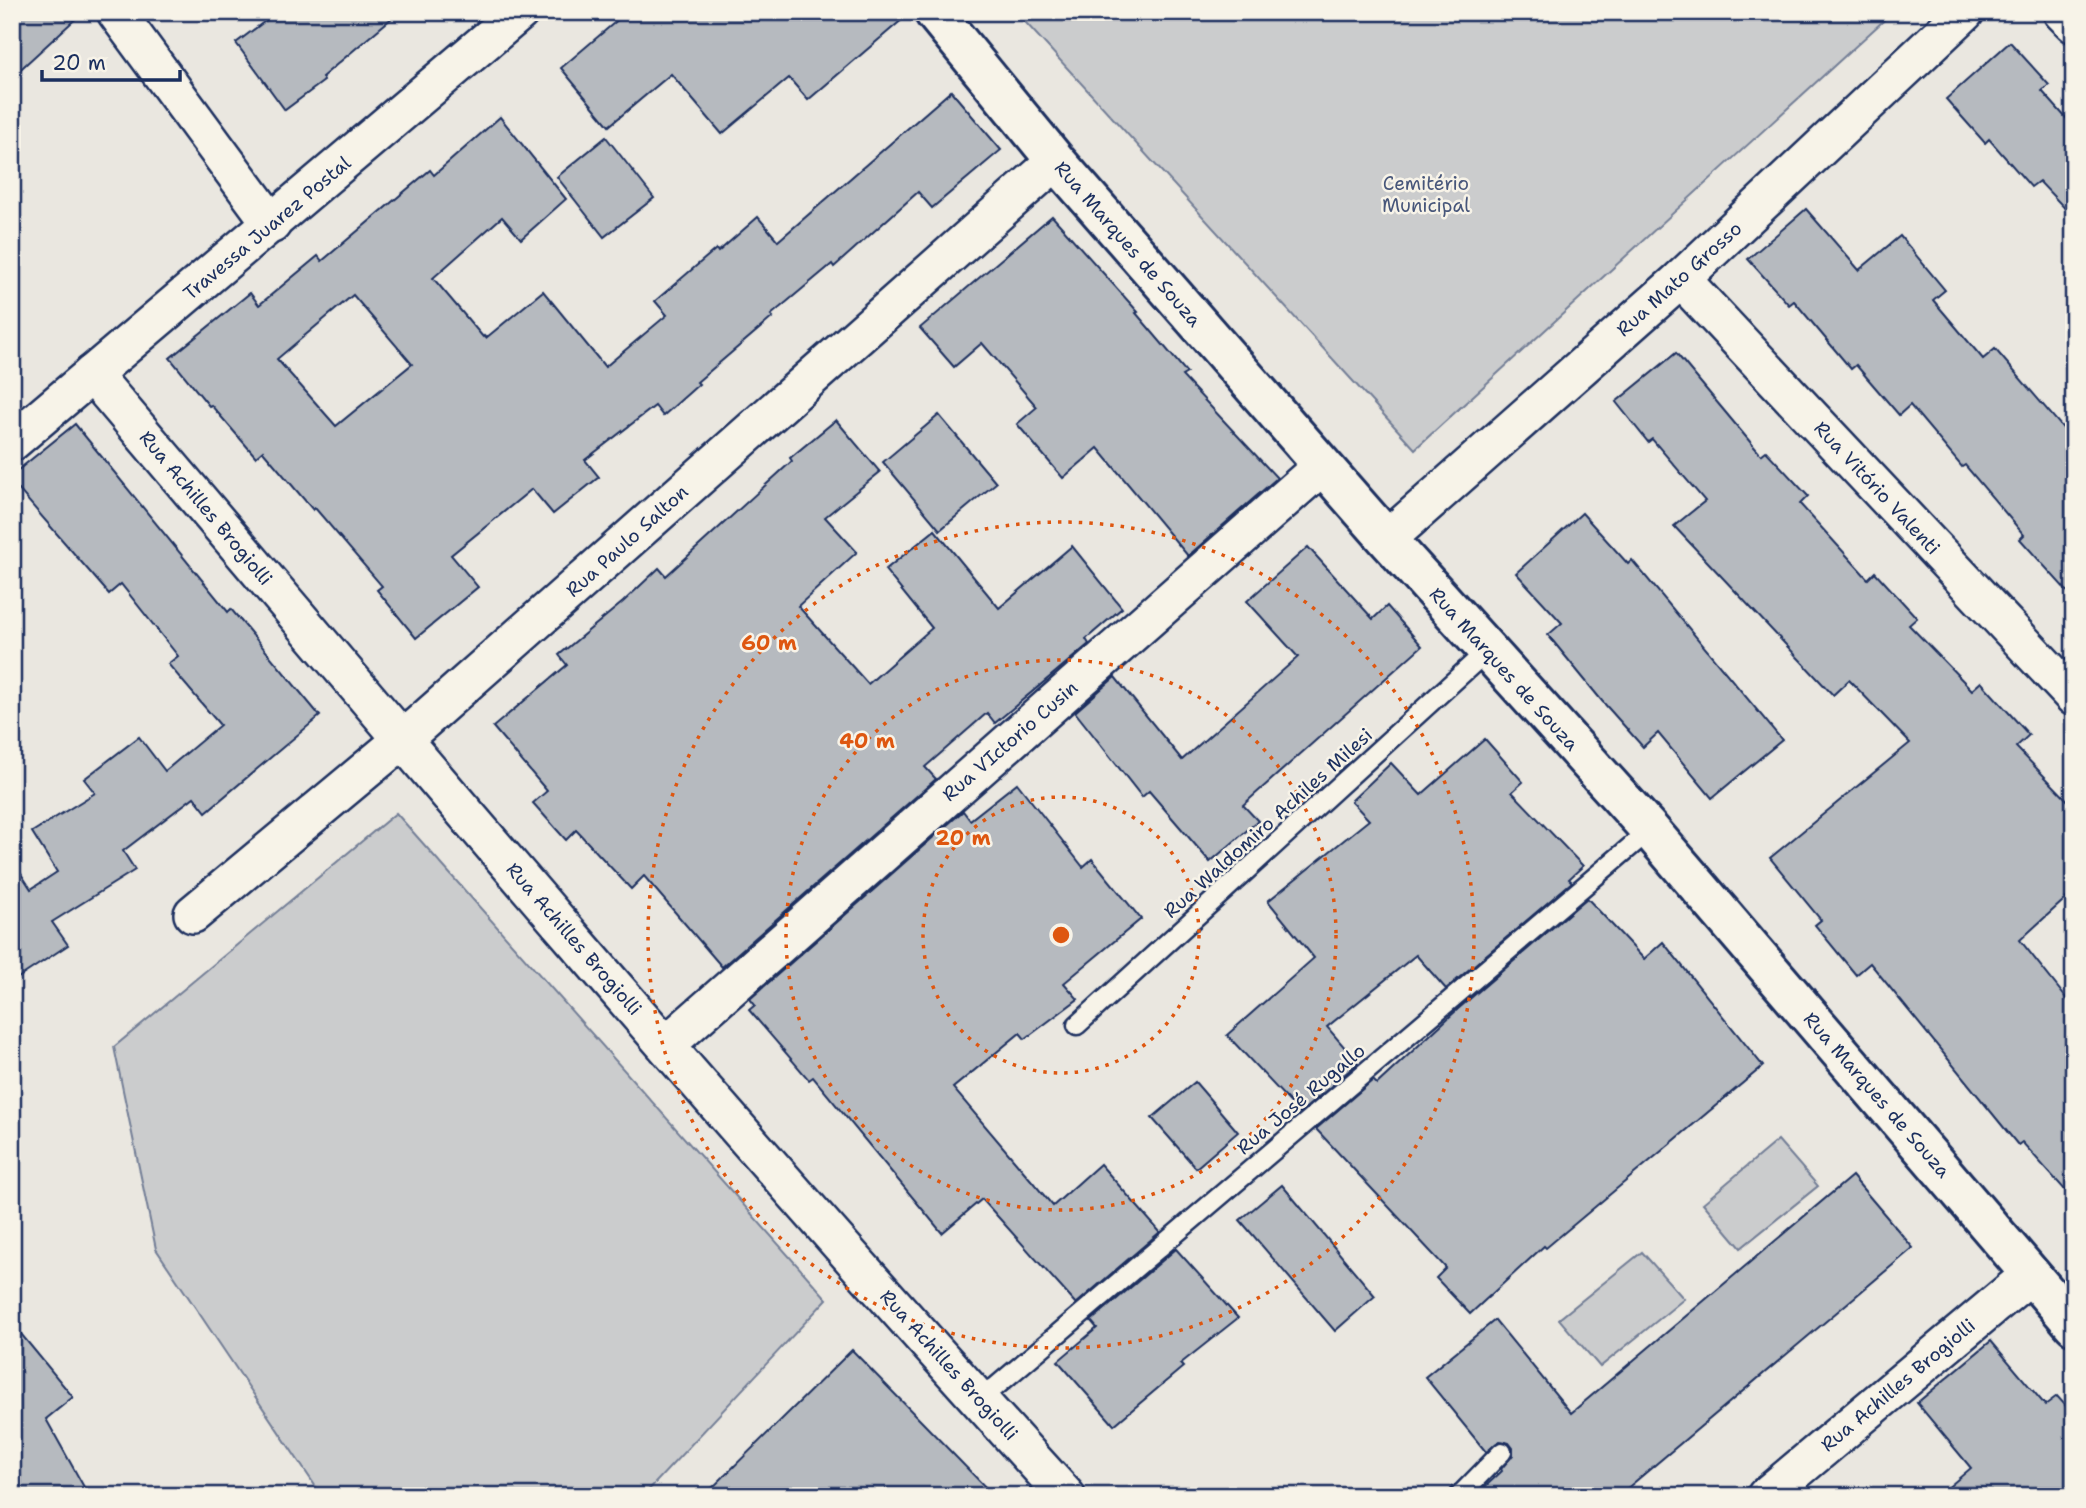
<svg xmlns="http://www.w3.org/2000/svg" width="2086" height="1508" font-family="'Shantell Sans',sans-serif">
	<style>
		.green { fill: #cbcccd; stroke: #737e96; stroke-width: 2 }
		.building { fill: #b6babf; stroke: #1b2f5e; stroke-width: 2; fill-rule: evenodd }
		.lines { fill: none; stroke-linecap: round; stroke-linejoin: round }
		.service-casing { stroke: #1b2f5e; stroke-width: 23 }
		.minor-casing { stroke: #1b2f5e; stroke-width: 42 }
		.tertiary-casing { stroke: #1b2f5e; stroke-width: 44 }
		.service { stroke: #f7f3e8; stroke-width: 18 }
		.minor { stroke: #f7f3e8; stroke-width: 37 }
		.tertiary { stroke: #f7f3e8; stroke-width: 38 }
		.ring { fill: none; stroke: #de5710; stroke-width: 3.5; stroke-dasharray: 3.5 7 }
		.labels { text-anchor: middle; dominant-baseline: central; stroke-width: 5; stroke-linejoin: round; paint-order: stroke }
		.park-label { font-size: 19px; fill: #47567a; stroke: #f7f3e8 }
		.street-label { font-size: 19px; fill: #1b2f5e; stroke: #f7f3e8 }
		.centre { fill: #de5710; stroke: #f7f3e8; stroke-width: 3.5 }
		.ring-label { font-size: 21px; text-anchor: middle; font-weight: bold; fill: #de5710; stroke: #f7f3e8; stroke-width: 5; stroke-linejoin: round; paint-order: stroke }
	</style>
	<rect width="100%" height="100%" fill="#eae7e0"/>
	<filter id="ink" filterUnits="userSpaceOnUse"><feTurbulence type="fractalNoise" baseFrequency=".0143" numOctaves="2"/><feDisplacementMap in="SourceGraphic" scale="14" xChannelSelector="R" yChannelSelector="G"/><feConvolveMatrix kernelMatrix="1 2 1 2 8 2 1 2 1" color-interpolation-filters="sRGB"/></filter>
	<g filter="url(#ink)">
		<g class="green">
			<path d="M1016,12H1893L1415,449Z"/>
			<path d="M396,813L827,1299L643,1496H322L156,1249L114,1047Z"/>
			<path d="M1778,1140L1818,1186L1741,1248L1703,1203Z"/>
			<path d="M1642,1252L1684,1299L1600,1367L1559,1319Z"/>
		</g>
		<g class="building">
			<path d="M12,12H83L12,77Z"/>
			<path d="M277,12H399L322,77L324,81L285,110L236,43Z"/>
			<path d="M627,12H911L808,100L789,78L722,134L671,74L609,126L561,68Z"/>
			<path d="M2010,42L2049,85L2042,91L2074,127V218L2039,181L2031,187L1989,139L1985,143L1946,99Z"/>
			<path d="M951,91L1001,150L932,208L918,192L834,267L832,264L771,315L773,317L697,382L699,384L663,416L655,406L585,460L599,477L553,514L532,489L451,555L478,587L416,638L377,590L382,586L315,508L313,510L263,451L256,457L211,405L209,406L170,358L250,293L259,305L318,256L322,261L430,170L434,175L500,117L566,199L521,239L502,217L433,278L483,337L484,336L486,338L543,291L605,367L667,315L655,301L716,249L718,252L758,217L778,241ZM353,295L412,364L336,426L277,359Z"/>
			<path d="M606,137L654,198L604,237L557,177Z"/>
			<path d="M1806,209L1859,270L1900,236L1945,290L1933,300L1983,359L1995,349L2074,441V599L2020,539L2024,535L1965,465L1962,467L1910,405L1899,415L1856,365L1851,369L1794,301L1789,305L1748,259Z"/>
			<path d="M1052,216L1138,312L1136,313L1187,373L1182,376L1277,478L1188,556L1098,448L1063,478L1017,424L1037,407L982,343L954,367L920,328Z"/>
			<path d="M1676,353L1761,455L1766,451L1808,496L1800,504L1868,579L1875,572L1917,618L1909,625L1972,690L1981,682L2029,735L2016,747L2074,807V891L2020,940L2074,1008V1200L2022,1142L2018,1145L1870,963L1856,975L1815,925L1821,920L1770,858L1910,743L1849,680L1833,695L1674,526L1705,501L1652,439L1648,442L1616,402Z"/>
			<path d="M939,415L996,483L940,530L883,462Z"/>
			<path d="M836,420L880,472L825,517L857,552L798,606L868,684L932,628L885,570L935,530L999,608L1072,546L1122,608L1086,639L1089,644L995,723L987,713L925,767L936,779L722,967L644,876L631,889L576,830L566,840L533,803L547,791L493,727L567,665L559,655L623,602L659,568L666,576L792,461L790,458Z"/>
			<path d="M75,424L228,612L231,609L320,716L206,812L194,797L123,851L135,870L52,922L68,945L12,982V860L31,889L57,872L32,832L95,793L84,779L139,737L165,771L220,725L168,664L178,656L121,584L109,594L12,482V475Z"/>
			<path d="M1582,513L1628,564L1632,560L1782,740L1712,798L1658,733L1643,747L1602,701L1548,635L1562,623L1516,573Z"/>
			<path d="M1308,547L1373,619L1387,606L1422,646L1243,805L1258,821L1210,862L1149,791L1142,797L1075,712L1115,677L1182,760L1298,657L1247,601Z"/>
			<path d="M1485,739L1523,782L1512,792L1583,866L1569,879L1572,882L1446,989L1416,955L1327,1027L1358,1063L1300,1113L1227,1035L1314,958L1268,901L1369,820L1351,801L1391,763L1421,795Z"/>
			<path d="M1017,783L1083,867L1092,859L1141,919L1064,983L1078,999L1025,1039L1020,1033L953,1088L1053,1206L1100,1164L1160,1232L1076,1304L982,1199L942,1233L813,1077L809,1080L749,1010L755,1005L750,999L963,811L970,820Z"/>
			<path d="M1587,898L1644,959L1663,942L1763,1066L1546,1248L1544,1246L1470,1314L1436,1278L1446,1268L1316,1129L1373,1080L1377,1084L1458,1009Z"/>
			<path d="M1195,1082L1238,1132L1196,1168L1152,1118Z"/>
			<path d="M1852,1176L1913,1248L1618,1496H1475L1502,1471L1501,1469L1513,1455V1448L1509,1443L1500,1441L1486,1452L1425,1377L1495,1320L1571,1413Z"/>
			<path d="M1282,1185L1375,1296L1335,1331L1240,1220Z"/>
			<path d="M1176,1249L1238,1318L1180,1364L1183,1367L1114,1425L1058,1361L1097,1328L1091,1321Z"/>
			<path d="M12,1323L73,1397L46,1419L89,1496H12Z"/>
			<path d="M1991,1341L2045,1405L2057,1396L2074,1415V1496H1938L1971,1468L1917,1403Z"/>
			<path d="M852,1350L994,1496H704Z"/>
		</g>
		<g class="lines">
			<defs>
				<g id="service">
					<path d="M1077,1025L1487,651"/>
					<path d="M979,1401L1650,830"/>
					<path d="M1459,1496L1502,1452"/>
				</g>
				<g id="minor">
					<path d="M116,12L272,224"/>
					<path d="M2062,12L2074,24"/>
					<path d="M1681,279L2074,697"/>
					<path d="M92,374C412,752 732,1130 1066,1496"/>
					<path d="M12,442L520,12"/>
					<path d="M1387,539L1681,279L1965,12"/>
					<path d="M193,914L402,740L1056,161"/>
					<path d="M666,1045L1322,466"/>
					<path d="M1766,1496L2031,1274"/>
				</g>
				<path id="tertiary" d="M934,12L1056,161L1387,539L1650,830L2074,1325"/>
			</defs>
			<use href="#service" class="service-casing"/>
			<use href="#minor" class="minor-casing"/>
			<use href="#tertiary" class="tertiary-casing"/>
			<use href="#service" class="service"/>
			<use href="#minor" class="minor"/>
			<use href="#tertiary" class="tertiary"/>
		</g>
	</g>
	<g class="ring">
		<circle cx="1061" cy="935" r="138"/>
		<circle cx="1061" cy="935" r="275"/>
		<circle cx="1061" cy="935" r="413"/>
	</g>
	<g class="labels">
		<g class="park-label">
			<text x="1426" y="183">Cemitério<tspan x="1426" dy="22">Municipal</tspan></text>
		</g>
		<g class="street-label">
			<text transform="translate(267 228) rotate(-40)">Travessa Juarez Postal</text>
			<text transform="translate(1128 244) rotate(49)">Rua Marques de Souza</text>
			<text transform="translate(1679 279) rotate(-42)">Rua Mato Grosso</text>
			<text transform="translate(1877 488) rotate(47)">Rua Vitório Valenti</text>
			<text transform="translate(206 508) rotate(50)">Rua Achilles Brogiolli</text>
			<text transform="translate(627 541) rotate(-42)">Rua Paulo Salton</text>
			<text transform="translate(1504 669) rotate(48)">Rua Marques de Souza</text>
			<text transform="translate(1010 741) rotate(-41)">Rua VIctorio Cusin</text>
			<text transform="translate(1268 823) rotate(-42)">Rua Waldomiro Achiles Milesi</text>
			<text transform="translate(574 939) rotate(49)">Rua Achilles Brogiolli</text>
			<text transform="translate(1877 1095) rotate(49)">Rua Marques de Souza</text>
			<text transform="translate(1301 1099) rotate(-40)">Rua José Rugallo</text>
			<text transform="translate(949 1365) rotate(48)">Rua Achilles Brogiolli</text>
			<text transform="translate(1898 1385) rotate(-40)">Rua Achilles Brogiolli</text>
		</g>
	</g>
	<circle cx="1061" cy="935" r="10" class="centre"/>
	<g class="ring-label">
		<text x="769" y="650">60 m</text>
		<text x="867" y="748">40 m</text>
		<text x="963" y="845">20 m</text>
	</g>
	<rect width="2086" height="1508" fill="none" stroke="#f7f3e8" stroke-width="42"/>
	<rect x="21" y="21" width="2044" height="1466" fill="none" stroke="#1b2f5e" stroke-width="2.5" filter="url(#ink)"/>
	<path d="M42 70v10h138v-10" fill="none" stroke="#1b2f5e" stroke-width="3.5"/>
	<text x="52" y="70" font-size="21" fill="#1b2f5e" stroke="#f7f3e8" stroke-width="5" paint-order="stroke">20 m</text>
</svg>
